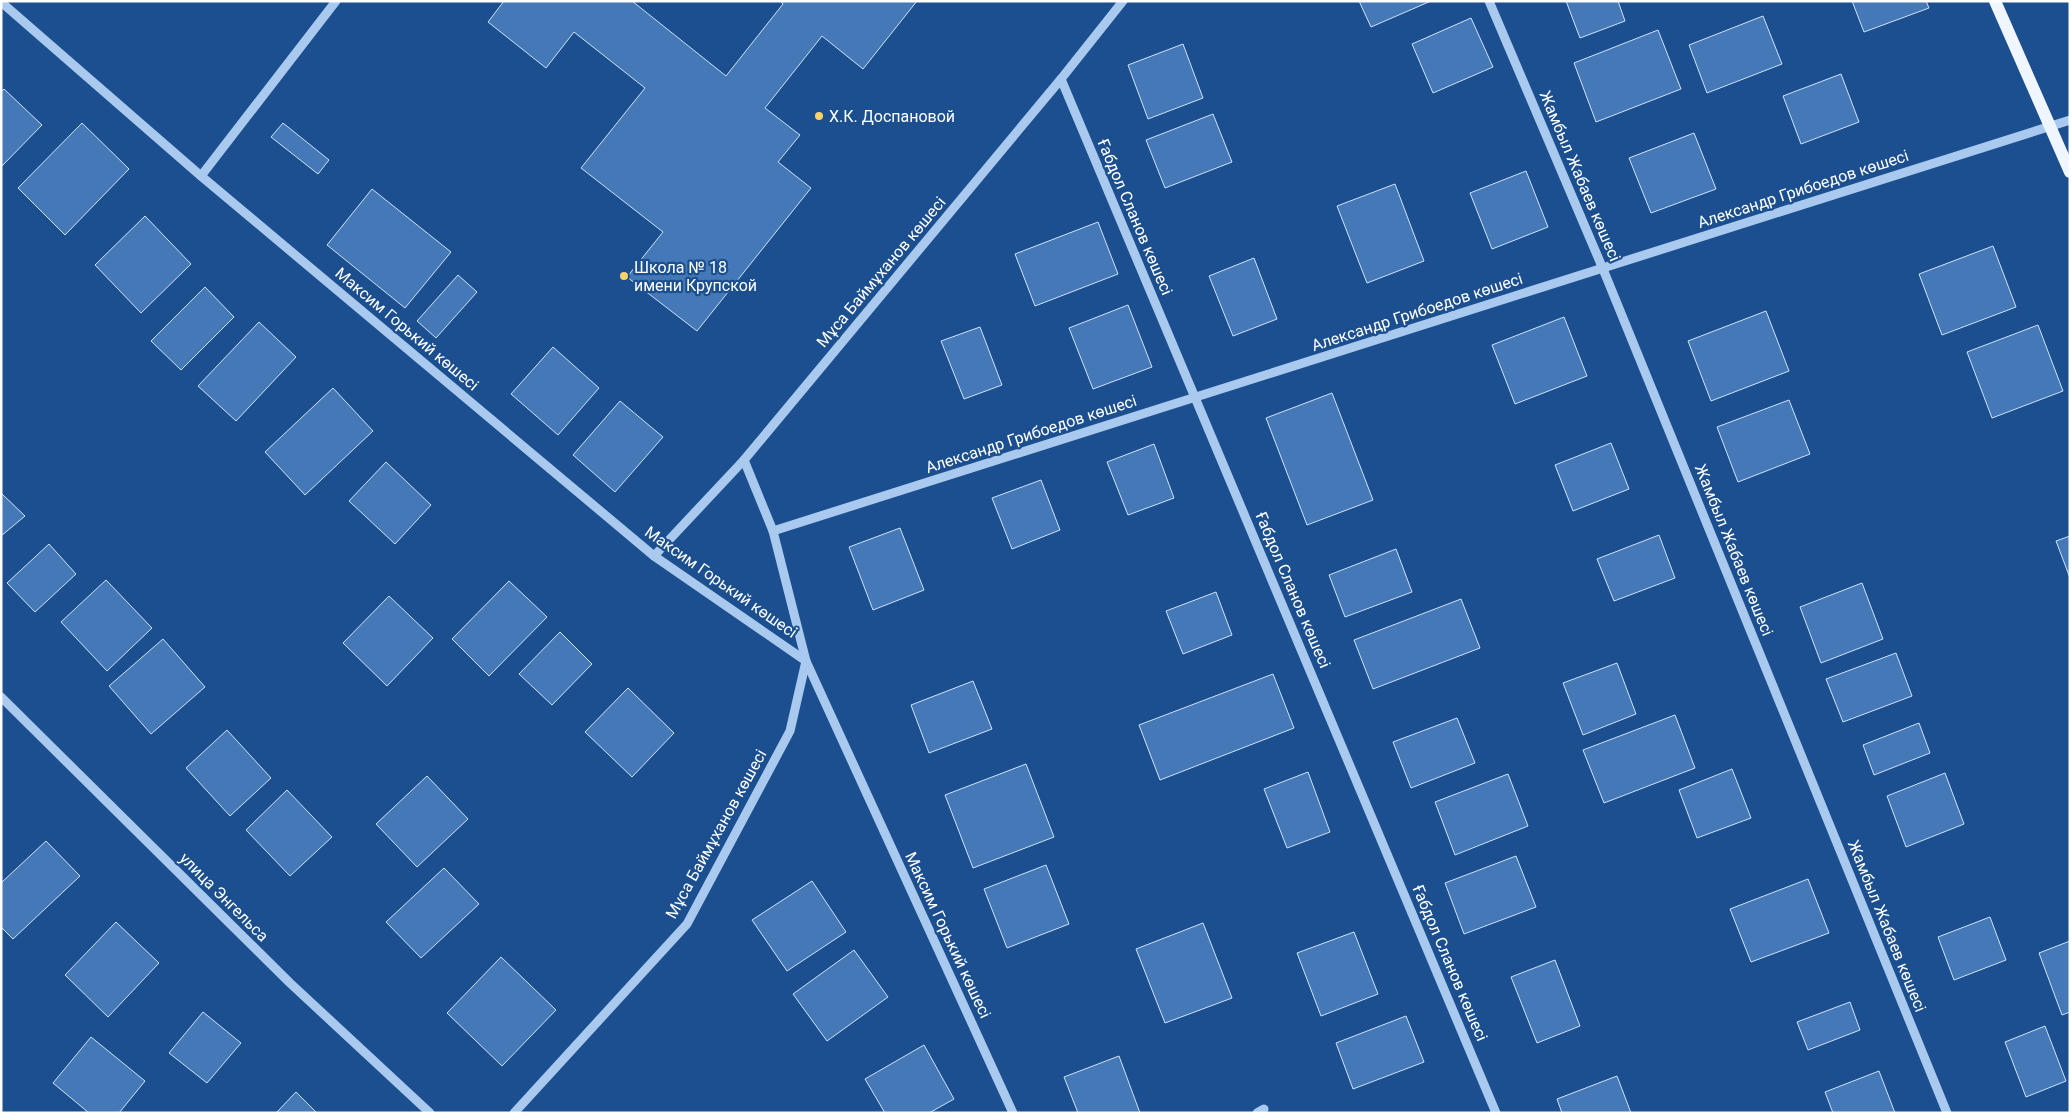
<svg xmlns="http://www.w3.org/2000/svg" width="2071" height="1114" font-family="Roboto,sans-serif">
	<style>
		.building { fill: #4478b7; stroke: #cfe3fa }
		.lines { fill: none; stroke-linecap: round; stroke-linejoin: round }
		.minor { stroke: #a9c9ee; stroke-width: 9 }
		.major { stroke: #f0f6ff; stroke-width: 12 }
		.poi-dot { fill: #ffd166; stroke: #1b4f8f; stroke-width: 2 }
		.labels { text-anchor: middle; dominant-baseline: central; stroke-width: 4.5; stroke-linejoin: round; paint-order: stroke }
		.poi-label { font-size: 16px; fill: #fff; stroke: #1b4f8f; text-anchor: start }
		.street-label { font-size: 16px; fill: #fff; stroke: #1b4f8f }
	</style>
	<rect width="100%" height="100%" fill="#1b4f8f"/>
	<g class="building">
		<path d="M504,1H632L726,76L783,4L780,1H917L863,69L822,36L765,108L800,135L778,162L811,188L697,331L627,277L663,232L581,168L645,88L574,32L546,68L488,22Z"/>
		<path d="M1359,1H1431L1371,27Z"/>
		<path d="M1566,1H1618L1625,21L1580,38Z"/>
		<path d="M1852,1H1926L1929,8L1864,32Z"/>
		<path d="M1763,16L1782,64L1707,93L1689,45Z"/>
		<path d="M1471,18L1493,67L1433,93L1412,44Z"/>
		<path d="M1658,30L1681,89L1596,122L1574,63Z"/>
		<path d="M1183,44L1203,98L1148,119L1128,65Z"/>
		<path d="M1841,74L1859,122L1801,144L1783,96Z"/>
		<path d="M4,89L42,125L1,167V92Z"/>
		<path d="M1213,114L1232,162L1165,188L1146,140Z"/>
		<path d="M82,123L129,169L65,235L18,188Z"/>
		<path d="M283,123L329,160L318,174L271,137Z"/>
		<path d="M1694,133L1716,189L1651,213L1629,158Z"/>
		<path d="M1526,171L1548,227L1492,249L1470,193Z"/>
		<path d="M1395,184L1424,261L1367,283L1337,206Z"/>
		<path d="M372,189L451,252L405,308L327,245Z"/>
		<path d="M145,216L191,264L141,313L95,265Z"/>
		<path d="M1098,222L1118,274L1035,306L1015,254Z"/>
		<path d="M1993,246L2016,307L1942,335L1919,274Z"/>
		<path d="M1254,258L1277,319L1233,336L1209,276Z"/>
		<path d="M458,275L477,292L436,338L417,321Z"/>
		<path d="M205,287L234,317L181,370L151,341Z"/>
		<path d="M1128,305L1152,367L1093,389L1069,328Z"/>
		<path d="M1766,311L1789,371L1711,401L1688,341Z"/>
		<path d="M1564,317L1587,376L1515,404L1492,345Z"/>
		<path d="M259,322L296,357L236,421L198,386Z"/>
		<path d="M2038,325L2063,391L1992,418L1967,352Z"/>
		<path d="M980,327L1002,385L964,399L941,341Z"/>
		<path d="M553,347L599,388L558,435L511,394Z"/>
		<path d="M333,388L373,431L305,495L265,452Z"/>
		<path d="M1332,393L1373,500L1307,525L1266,418Z"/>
		<path d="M1789,400L1810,454L1738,482L1717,427Z"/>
		<path d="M620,401L663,437L615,492L573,455Z"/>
		<path d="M1611,443L1629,489L1573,511L1555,465Z"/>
		<path d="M1154,444L1174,498L1128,515L1107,462Z"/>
		<path d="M386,462L431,505L395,544L349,501Z"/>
		<path d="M1041,480L1060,530L1012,549L992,498Z"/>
		<path d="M1,493L25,516L1,536Z"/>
		<path d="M900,528L924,590L873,610L849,547Z"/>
		<path d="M1659,535L1675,578L1614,601L1597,559Z"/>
		<path d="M2070,536V578L2056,541Z"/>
		<path d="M49,544L76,574L35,612L7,583Z"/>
		<path d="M1396,549L1412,592L1345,617L1329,575Z"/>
		<path d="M106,580L152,628L107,671L61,622Z"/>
		<path d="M509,581L547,617L489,676L452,639Z"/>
		<path d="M1862,583L1883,639L1821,663L1800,607Z"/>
		<path d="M1216,592L1232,635L1183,654L1166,611Z"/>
		<path d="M389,596L433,638L387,686L343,643Z"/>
		<path d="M1461,599L1480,648L1373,689L1354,640Z"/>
		<path d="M560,632L592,664L552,705L519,674Z"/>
		<path d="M163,639L205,687L151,734L109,686Z"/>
		<path d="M1896,653L1912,696L1843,722L1826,679Z"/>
		<path d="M1617,663L1636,714L1583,735L1563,683Z"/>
		<path d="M1273,674L1294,728L1160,780L1139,725Z"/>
		<path d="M973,681L992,729L929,753L911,705Z"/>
		<path d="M628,688L674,733L632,777L585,732Z"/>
		<path d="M1675,715L1695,768L1604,803L1583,750Z"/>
		<path d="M1457,718L1475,763L1411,788L1393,742Z"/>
		<path d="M1919,723L1930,753L1874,775L1863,745Z"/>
		<path d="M227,730L271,778L230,816L186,768Z"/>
		<path d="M1026,764L1054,837L973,868L945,795Z"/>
		<path d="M1732,769L1751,818L1697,838L1679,790Z"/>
		<path d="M1308,772L1330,832L1287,848L1264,789Z"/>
		<path d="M1945,773L1964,824L1906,847L1887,796Z"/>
		<path d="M1508,774L1528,826L1455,855L1435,802Z"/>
		<path d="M427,776L468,819L417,867L376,824Z"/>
		<path d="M287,790L332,837L290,876L246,830Z"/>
		<path d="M46,841L80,876L13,939L1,927V883Z"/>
		<path d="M1516,856L1536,907L1464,934L1445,883Z"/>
		<path d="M1046,865L1069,924L1007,948L984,889Z"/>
		<path d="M444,868L479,904L421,958L386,922Z"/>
		<path d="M1808,879L1829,933L1751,962L1730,909Z"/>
		<path d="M812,881L846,932L787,971L752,920Z"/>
		<path d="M1990,917L2006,960L1954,980L1938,937Z"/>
		<path d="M116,922L159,963L108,1017L65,975Z"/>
		<path d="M1203,923L1232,998L1165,1023L1136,949Z"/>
		<path d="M1354,932L1378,994L1321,1016L1297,953Z"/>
		<path d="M2070,941V1012L2062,1015L2039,953Z"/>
		<path d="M854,950L888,997L827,1041L793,994Z"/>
		<path d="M501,957L556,1010L502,1066L447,1013Z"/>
		<path d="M1555,960L1580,1026L1537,1043L1511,977Z"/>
		<path d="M1850,1002L1860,1030L1808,1050L1797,1022Z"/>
		<path d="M203,1012L241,1043L207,1083L169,1053Z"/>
		<path d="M1406,1016L1424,1062L1353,1089L1336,1043Z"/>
		<path d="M2045,1026L2066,1081L2026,1097L2005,1042Z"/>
		<path d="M91,1037L145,1081L119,1113H89L53,1083Z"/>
		<path d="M924,1045L954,1099L929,1113H885L865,1079Z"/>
		<path d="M1119,1056L1140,1113H1078L1064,1077Z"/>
		<path d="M1879,1071L1895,1113H1833L1825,1092Z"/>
		<path d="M1617,1076L1631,1113H1562L1557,1099Z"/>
		<path d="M296,1092L317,1113H276Z"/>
	</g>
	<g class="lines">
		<g class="minor">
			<path d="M1489,1L1603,269L1947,1113"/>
			<path d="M1,2L201,176L654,556L806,661L790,731L687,924L514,1113"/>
			<path d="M1061,79L1496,1113"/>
			<path d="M201,176L336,1"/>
			<path d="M744,460L773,531L806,661L1013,1113"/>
			<path d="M773,531L2070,120"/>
			<path d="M654,556L744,460L1061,79L1123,1"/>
			<path d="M1,697L290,983L430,1113"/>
			<path d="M1257,1113L1264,1109"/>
		</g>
		<path class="major" d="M1995,1L2070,172"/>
	</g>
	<g class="poi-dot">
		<circle cx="819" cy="116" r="5"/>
		<circle cx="624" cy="276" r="5"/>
	</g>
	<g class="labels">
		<g class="poi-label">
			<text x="829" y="116">Х.К. Доспановой</text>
			<text x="634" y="267">Школа № 18<tspan x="634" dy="18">имени Крупской</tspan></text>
		</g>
		<g class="street-label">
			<text transform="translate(1580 176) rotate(67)">Жамбыл Жабаев көшесі</text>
			<text transform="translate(1803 189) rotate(-18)">Александр Грибоедов көшесі</text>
			<text transform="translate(1135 217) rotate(67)">Ғабдол Сланов көшесі</text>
			<text transform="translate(881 272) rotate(-50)">Мұса Баймұханов көшесі</text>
			<text transform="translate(1417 312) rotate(-18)">Александр Грибоедов көшесі</text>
			<text transform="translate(407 329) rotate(40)">Максим Горький көшесі</text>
			<text transform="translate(1031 434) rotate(-18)">Александр Грибоедов көшесі</text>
			<text transform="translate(1734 550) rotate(68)">Жамбыл Жабаев көшесі</text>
			<text transform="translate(721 582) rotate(35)">Максим Горький көшесі</text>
			<text transform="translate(1293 590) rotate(67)">Ғабдол Сланов көшесі</text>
			<text transform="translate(716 834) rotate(-61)">Мұса Баймұханов көшесі</text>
			<text transform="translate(224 897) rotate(45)">улица Энгельса</text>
			<text transform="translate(1887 926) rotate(68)">Жамбыл Жабаев көшесі</text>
			<text transform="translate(948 935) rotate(65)">Максим Горький көшесі</text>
			<text transform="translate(1450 963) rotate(67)">Ғабдол Сланов көшесі</text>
		</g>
	</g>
	<rect width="2071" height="1114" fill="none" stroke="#ffffff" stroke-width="5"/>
</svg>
